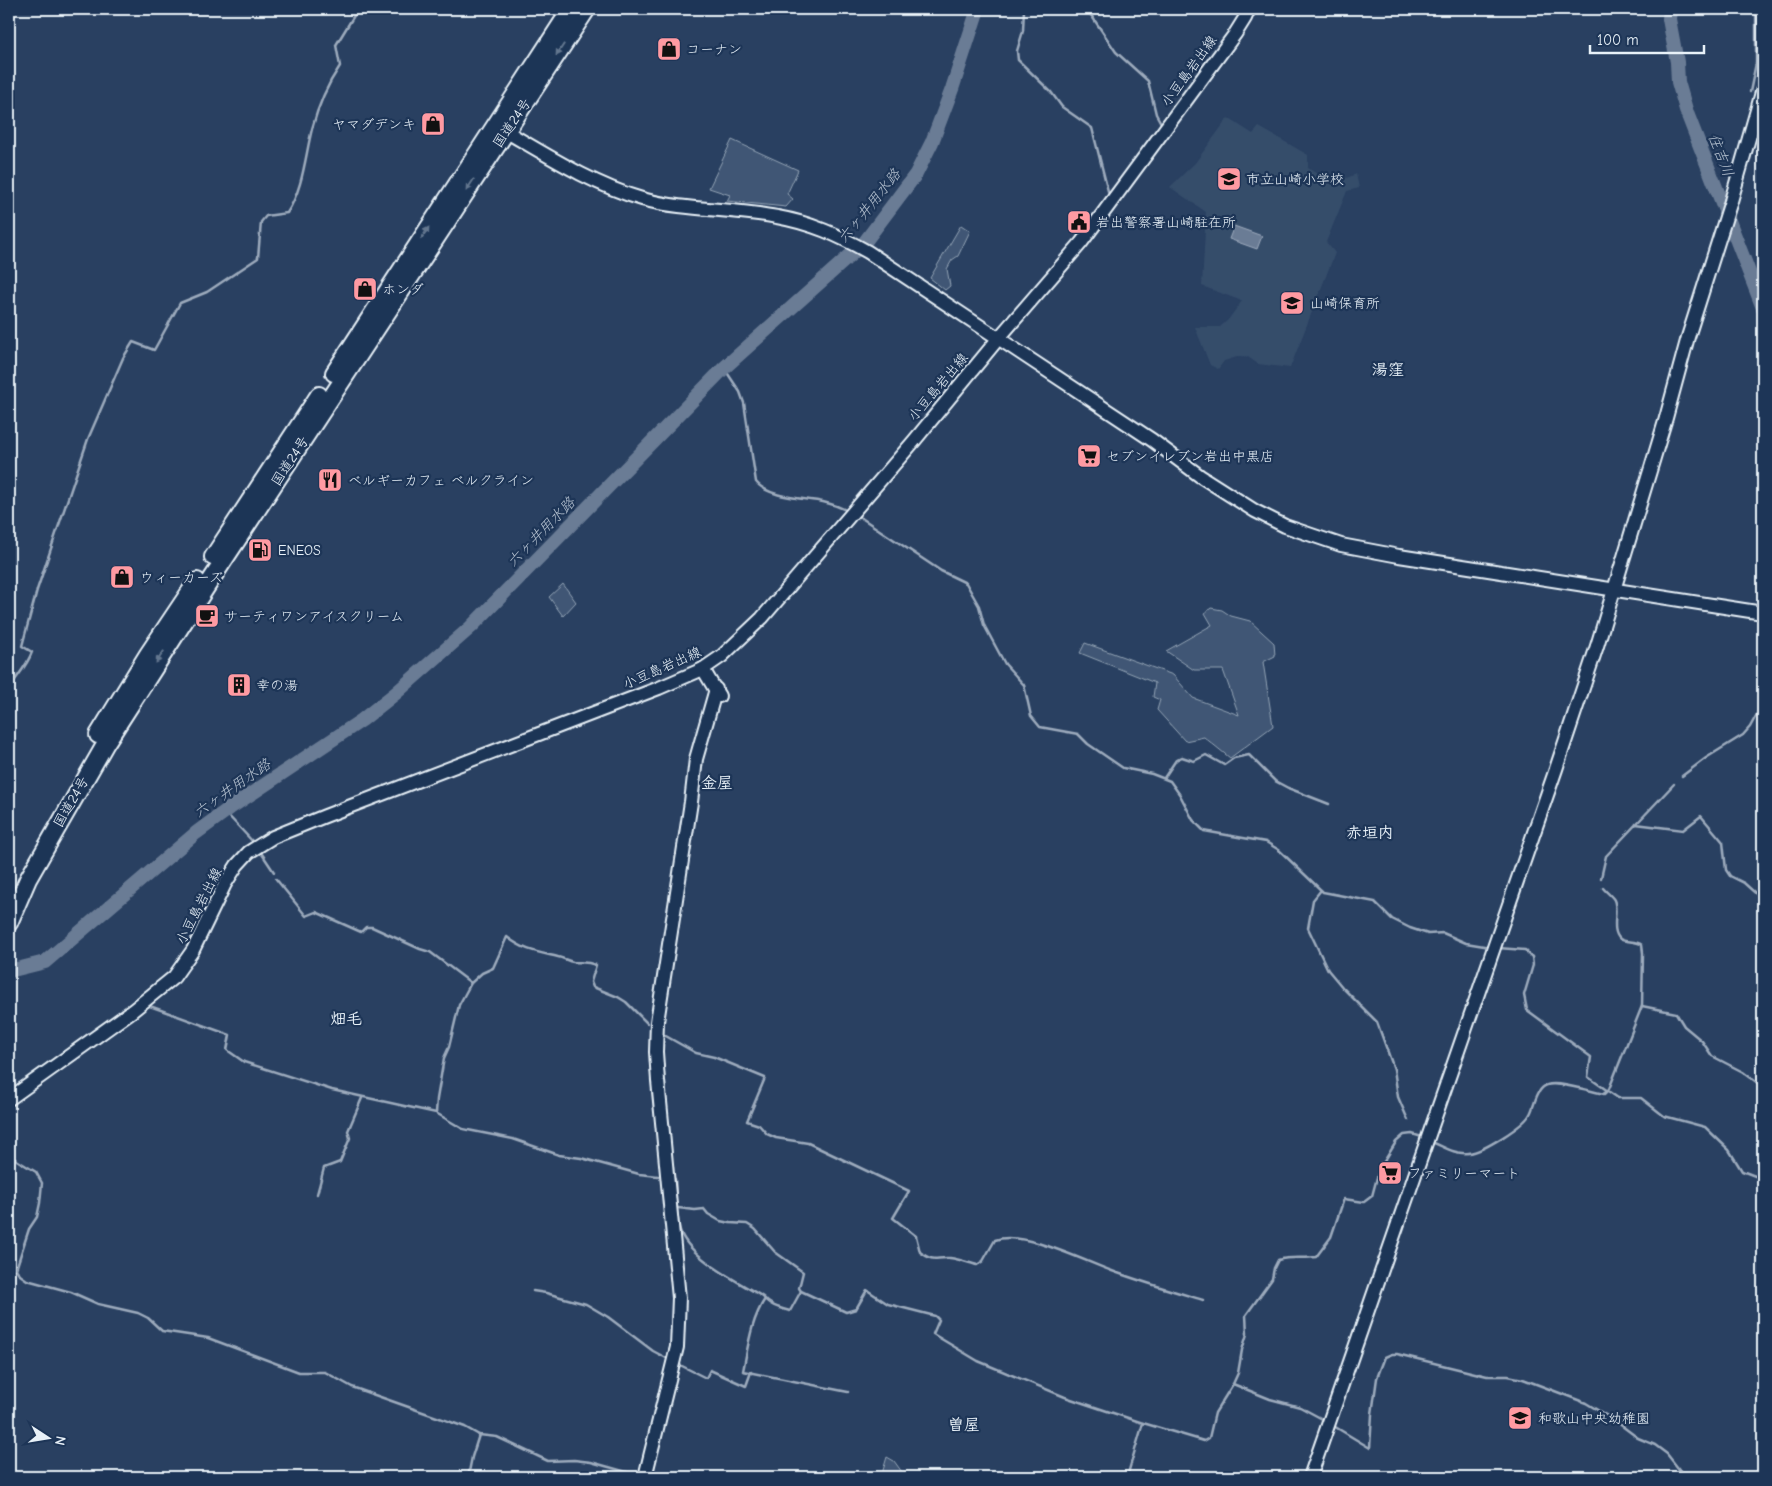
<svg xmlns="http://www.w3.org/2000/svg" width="1772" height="1486" font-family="'Comic Neue','Klee One',sans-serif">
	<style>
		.built { fill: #364d6b }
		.green { fill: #415774; stroke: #94a4b6 }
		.water { fill: #6b7c95; stroke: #9dabbd }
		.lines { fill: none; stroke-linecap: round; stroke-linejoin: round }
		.stream { stroke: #9dabbd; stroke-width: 2.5 }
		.river { stroke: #6b7c95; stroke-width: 14 }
		.secondary-casing { stroke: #e8f1f8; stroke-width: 16 }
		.highway-casing { stroke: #e8f1f8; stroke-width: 20 }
		.secondary { stroke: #1d3557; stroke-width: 12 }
		.highway { stroke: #1d3557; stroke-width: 16 }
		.oneway { fill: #64778f }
		.labels { text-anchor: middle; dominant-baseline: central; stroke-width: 4.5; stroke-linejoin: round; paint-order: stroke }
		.poi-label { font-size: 14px; fill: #e8f1f8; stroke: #1d3557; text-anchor: start }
		.street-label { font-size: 14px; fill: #e8f1f8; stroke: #1d3557 }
		.water-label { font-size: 15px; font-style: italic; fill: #b6c2d0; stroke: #1d3557 }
		.quarter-label { font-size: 16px; font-weight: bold; fill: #e8f1f8; stroke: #1d3557 }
	</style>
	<rect width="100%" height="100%" fill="#294061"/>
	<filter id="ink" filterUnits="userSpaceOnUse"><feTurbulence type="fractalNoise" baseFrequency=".02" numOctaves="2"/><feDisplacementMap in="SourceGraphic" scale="10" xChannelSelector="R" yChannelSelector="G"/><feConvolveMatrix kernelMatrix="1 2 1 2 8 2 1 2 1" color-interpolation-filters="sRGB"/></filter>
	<g filter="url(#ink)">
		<path class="built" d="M1228,118L1253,134L1259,127L1308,155V168L1333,184L1356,174L1359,188L1347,191L1326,242L1335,253L1290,368L1258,364L1248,357L1240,356L1224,361L1218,369L1210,365L1195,327H1220L1228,320L1242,301L1202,286L1206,212L1170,187L1195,163Z"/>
		<g class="green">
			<path d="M732,140L798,170L787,194L793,199L786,207L727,201L730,195L709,188Z"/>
			<path d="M961,225L970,231L958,256L952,260L947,269L950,286L945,290L930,278Z"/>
			<path d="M563,584L576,602L563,616L549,597Z"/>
			<path d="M1211,608L1222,610L1231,616L1250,621L1274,643L1275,656L1263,662L1273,726L1230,758L1204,737L1185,741L1157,710L1160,700L1153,697L1155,683L1080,653L1085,643L1173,675L1193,698L1239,715L1223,670H1194L1166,651L1212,625L1205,613Z"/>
			<path d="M887,1457L894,1461L902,1472L898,1477H881Z"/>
		</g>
		<path class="water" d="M1234,226L1262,236L1257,249L1229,239Z"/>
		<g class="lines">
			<g class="stream">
				<path d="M1024,9L1023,31L1017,51L1018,60L1051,92L1062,107L1092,128L1109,195"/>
				<path d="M1084,9L1091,15L1116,52L1148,81L1156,114L1162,125"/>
				<path d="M1750,92L1756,63V9"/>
				<path d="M724,368L740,392L744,403L756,482C769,498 803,498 823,502C832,504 841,507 849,512"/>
				<path d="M857,515L941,571L966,583L979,606L984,625L1005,664L1024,685L1031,716L1040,727L1078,734L1088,744L1123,768L1152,774L1170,781L1180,795L1193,820L1204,831L1266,842L1279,850L1323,892L1375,902L1392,919L1410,928L1428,934L1443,933L1466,943L1490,947"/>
				<path d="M9,689C17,676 27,666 32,652L22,646L37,590L88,439L123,358L133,342L154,350L180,303L207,292L258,258L261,222L266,216L287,213C303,189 305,157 312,129C318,106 327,85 340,66L336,45L358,9"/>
				<path d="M1682,776L1706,758L1743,735L1750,727L1763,703"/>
				<path d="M1164,778L1176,760L1182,757L1194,761L1206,755L1224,765L1234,758L1249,755L1275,781L1288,788L1329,804"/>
				<path d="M225,812L254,843"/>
				<path d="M1636,824L1683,830L1701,816L1723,842L1726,870L1730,876L1744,883L1763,900"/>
				<path d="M260,851L274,872"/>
				<path d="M1601,878L1606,856L1674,784"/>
				<path d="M276,879L306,916L316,912L361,932L366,927H372L420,949L430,952L471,983"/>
				<path d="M1321,890L1313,900L1308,928L1328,970L1343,988L1377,1022L1394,1069L1398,1097L1408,1120"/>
				<path d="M1498,948L1525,950L1532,957L1533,965L1524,995L1527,1010L1591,1057L1588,1077L1618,1098H1641L1664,1116L1705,1127L1729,1150L1742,1171L1763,1179"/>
				<path d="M147,1005L230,1035L227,1050L244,1062L332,1090L436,1113L463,1129L513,1139L559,1155L581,1158L639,1174L658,1176"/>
				<path d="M1642,1006L1676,1013L1684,1026L1702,1041L1712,1056L1743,1072L1763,1087"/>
				<path d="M664,1035L696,1053L714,1057L765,1078L747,1121L759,1125L767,1134L776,1138L808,1143L909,1191L893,1218L916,1236L920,1252C935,1263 934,1257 950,1258C959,1259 969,1263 977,1265L983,1261L995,1240C1023,1230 1084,1261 1112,1271C1142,1282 1173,1291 1203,1300"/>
				<path d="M92,1047L108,1036"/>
				<path d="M436,1113L437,1099L444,1058L449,1047L459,1005L471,983L482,973L493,968L507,937C525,951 537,952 558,957C563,958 568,961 573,962C582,963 586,961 596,965L591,982L593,987L618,997L626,1002L647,1023"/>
				<path d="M1432,1142C1444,1147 1456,1155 1469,1153C1482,1152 1524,1126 1530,1114C1535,1105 1536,1089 1547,1085C1558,1081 1590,1091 1604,1094L1609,1089L1642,1006L1643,953L1642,945C1635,940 1626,943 1620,939C1610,930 1619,911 1614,900C1612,896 1606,892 1603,888"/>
				<path d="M9,1157L15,1159L36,1172L42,1183L40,1203L37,1217L29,1229L16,1269L20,1275L27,1280L71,1292L98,1304L138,1313L148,1318L162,1331L208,1338L299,1372H325L352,1387L465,1427L479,1435L497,1437L548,1461L574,1460L591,1462L641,1476"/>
				<path d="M674,1179H675C676,1192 676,1222 681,1233C692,1259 739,1282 763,1297C770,1306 779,1308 790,1311L801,1291"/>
				<path d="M317,1194L324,1168L340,1162L350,1138L348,1131L362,1098"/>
				<path d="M678,1208L695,1210L704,1209L708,1214L720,1221L730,1223L747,1224L755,1229L775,1252L803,1272L799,1288L801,1291L846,1312L856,1309L867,1290L888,1304L935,1316L939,1320L933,1334L978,1361L1065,1397L1143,1423"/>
				<path d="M533,1291L546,1293L586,1304L608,1317L653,1351L670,1360"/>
				<path d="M765,1299C751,1320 748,1347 743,1371L848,1392"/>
				<path d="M678,1364L706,1378L710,1370L746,1386L751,1372"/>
				<path d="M1233,1384L1270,1399L1300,1407L1326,1421"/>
				<path d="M1332,1425L1370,1448L1372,1414L1377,1378L1385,1357L1392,1354H1397L1487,1376H1508L1523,1379L1586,1403L1614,1420L1638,1438L1655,1445L1667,1454L1685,1477"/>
				<path d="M468,1477L472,1457L479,1435"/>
				<path d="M1127,1477L1143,1423L1204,1441L1209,1438L1215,1413L1233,1384L1238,1373L1242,1350L1247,1334L1246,1315L1272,1279L1274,1268L1278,1260C1290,1256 1303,1259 1316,1257L1331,1237L1344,1199L1364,1202L1372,1196L1379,1170L1396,1142L1404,1135L1412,1134L1422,1137"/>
			</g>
			<g class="river">
				<path d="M1670,9L1669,19L1677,62L1678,82L1687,113L1763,308"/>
				<path d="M9,971L45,962L196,833L230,808L362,720L396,693L471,627L724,368L864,243L916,174L932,142L952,89L978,9"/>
			</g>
			<defs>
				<g id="secondary">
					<path d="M500,128C545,154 591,184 642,199C686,211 732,208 777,217C811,223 838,235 868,252L1152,440L1200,476L1255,511L1285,526L1341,545L1399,556L1763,613"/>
					<path d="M703,669L719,696"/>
					<path d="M9,1099L132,1011L174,977L193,950L225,884L237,865L249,852L273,837L325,816L659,688L703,669L722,656L762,618L914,441L998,339L1081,243L1235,34L1245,18L1249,9"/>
					<path d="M645,1477L677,1347L679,1298L658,1081L656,1052L657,1022L691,802L696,759L716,689"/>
					<path d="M1310,1477L1556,769L1597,646L1666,418L1688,337L1731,201L1763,89"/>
				</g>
				<g id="highway">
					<path d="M334,373L571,9"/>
					<path d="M213,557L319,395"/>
					<path d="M98,735L148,654L197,581"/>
					<path d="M9,923L28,879L106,743L207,586L587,9"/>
				</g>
			</defs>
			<use href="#secondary" class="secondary-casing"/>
			<use href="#highway" class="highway-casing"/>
			<use href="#secondary" class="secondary"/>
			<use href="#highway" class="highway"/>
		</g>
		<defs><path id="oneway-solid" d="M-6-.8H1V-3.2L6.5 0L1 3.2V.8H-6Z" transform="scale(1.25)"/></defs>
		<g class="oneway">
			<use href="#oneway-solid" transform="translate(560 50) rotate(123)"/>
			<use href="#oneway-solid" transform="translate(470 185) rotate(123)"/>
			<use href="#oneway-solid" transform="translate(425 233) rotate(-57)"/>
			<use href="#oneway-solid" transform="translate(160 657) rotate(123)"/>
		</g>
	</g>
	<defs>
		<symbol id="shop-square" viewBox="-11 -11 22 22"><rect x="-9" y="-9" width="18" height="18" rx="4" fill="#ff9aa2" stroke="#1d3557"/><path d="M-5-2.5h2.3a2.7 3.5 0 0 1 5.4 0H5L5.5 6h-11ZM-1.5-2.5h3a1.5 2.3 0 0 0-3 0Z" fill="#111"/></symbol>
		<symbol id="school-square" viewBox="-11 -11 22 22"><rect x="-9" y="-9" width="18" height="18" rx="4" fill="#ff9aa2" stroke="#1d3557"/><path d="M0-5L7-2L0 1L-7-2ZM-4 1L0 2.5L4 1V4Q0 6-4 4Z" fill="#111"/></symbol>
		<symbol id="civic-square" viewBox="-11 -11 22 22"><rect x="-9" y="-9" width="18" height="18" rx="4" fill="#ff9aa2" stroke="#1d3557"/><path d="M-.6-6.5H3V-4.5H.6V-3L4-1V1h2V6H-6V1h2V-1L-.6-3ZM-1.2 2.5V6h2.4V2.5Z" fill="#111"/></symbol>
		<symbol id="supermarket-square" viewBox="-11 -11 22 22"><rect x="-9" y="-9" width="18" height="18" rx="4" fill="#ff9aa2" stroke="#1d3557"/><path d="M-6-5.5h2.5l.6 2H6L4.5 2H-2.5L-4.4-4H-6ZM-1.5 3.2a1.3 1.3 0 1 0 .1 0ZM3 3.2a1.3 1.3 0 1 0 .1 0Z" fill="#111"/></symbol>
		<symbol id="restaurant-square" viewBox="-11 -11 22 22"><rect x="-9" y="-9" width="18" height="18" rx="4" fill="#ff9aa2" stroke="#1d3557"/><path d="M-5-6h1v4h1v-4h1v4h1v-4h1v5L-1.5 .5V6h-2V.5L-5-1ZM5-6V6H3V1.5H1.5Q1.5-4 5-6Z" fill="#111"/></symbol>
		<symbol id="fuel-square" viewBox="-11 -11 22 22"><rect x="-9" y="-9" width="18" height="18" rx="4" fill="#ff9aa2" stroke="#1d3557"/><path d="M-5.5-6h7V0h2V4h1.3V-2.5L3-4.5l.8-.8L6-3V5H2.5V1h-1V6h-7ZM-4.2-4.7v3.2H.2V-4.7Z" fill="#111"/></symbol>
		<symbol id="cafe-square" viewBox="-11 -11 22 22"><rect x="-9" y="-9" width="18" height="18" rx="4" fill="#ff9aa2" stroke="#1d3557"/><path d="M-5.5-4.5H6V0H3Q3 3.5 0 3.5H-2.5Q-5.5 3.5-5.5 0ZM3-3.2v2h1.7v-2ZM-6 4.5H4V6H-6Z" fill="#111"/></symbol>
		<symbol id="building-square" viewBox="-11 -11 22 22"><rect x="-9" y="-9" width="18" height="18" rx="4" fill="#ff9aa2" stroke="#1d3557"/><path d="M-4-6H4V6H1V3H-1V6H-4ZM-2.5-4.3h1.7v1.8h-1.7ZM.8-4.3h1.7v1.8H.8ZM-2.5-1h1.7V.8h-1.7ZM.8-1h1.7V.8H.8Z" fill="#111"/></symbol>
	</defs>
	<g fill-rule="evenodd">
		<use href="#shop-square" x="655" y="35" width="28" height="28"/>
		<use href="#shop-square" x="419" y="110" width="28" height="28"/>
		<use href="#school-square" x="1215" y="165" width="28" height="28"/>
		<use href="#civic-square" x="1065" y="208" width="28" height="28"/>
		<use href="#shop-square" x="351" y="275" width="28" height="28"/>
		<use href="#school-square" x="1278" y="289" width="28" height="28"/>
		<use href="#supermarket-square" x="1075" y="442" width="28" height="28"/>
		<use href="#restaurant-square" x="316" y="466" width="28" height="28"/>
		<use href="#fuel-square" x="246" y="536" width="28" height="28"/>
		<use href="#shop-square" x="108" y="563" width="28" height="28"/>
		<use href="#cafe-square" x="193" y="602" width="28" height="28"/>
		<use href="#building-square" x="225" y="671" width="28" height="28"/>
		<use href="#supermarket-square" x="1376" y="1159" width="28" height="28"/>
		<use href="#school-square" x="1506" y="1404" width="28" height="28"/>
	</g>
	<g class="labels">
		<g class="poi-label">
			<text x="686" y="49">コーナン</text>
			<text x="416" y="124" text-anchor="end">ヤマダデンキ</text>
			<text x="1246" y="179">市立山崎小学校</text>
			<text x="1096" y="222">岩出警察署山崎駐在所</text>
			<text x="382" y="289">ホンダ</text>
			<text x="1310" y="303">山崎保育所</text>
			<text x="1106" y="456">セブンイレブン岩出中黒店</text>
			<text x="348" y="480">ベルギーカフェ ベルクライン</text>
			<text x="278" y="550">ENEOS</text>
			<text x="140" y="577">ウィーカーズ</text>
			<text x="224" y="616">サーティワンアイスクリーム</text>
			<text x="256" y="685">幸の湯</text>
			<text x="1408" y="1173">ファミリーマート</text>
			<text x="1538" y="1418">和歌山中央幼稚園</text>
		</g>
		<g class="street-label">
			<text transform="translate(1189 71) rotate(-54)">小豆島岩出線</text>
			<text transform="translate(512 123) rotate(-56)">国道24号</text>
			<text transform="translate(938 387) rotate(-50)">小豆島岩出線</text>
			<text transform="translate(290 461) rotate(-57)">国道24号</text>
			<text transform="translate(662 668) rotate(-24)">小豆島岩出線</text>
			<text transform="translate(71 802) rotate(-60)">国道24号</text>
			<text transform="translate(199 906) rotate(-63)">小豆島岩出線</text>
		</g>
		<g class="water-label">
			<text transform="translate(1721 155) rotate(69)">住吉川</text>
			<text transform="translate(869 206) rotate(-51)">六ヶ井用水路</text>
			<text transform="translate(541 532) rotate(-46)">六ヶ井用水路</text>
			<text transform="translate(232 788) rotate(-35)">六ヶ井用水路</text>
		</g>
		<g class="quarter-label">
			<text x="1388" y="370">湯窪</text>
			<text x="717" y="783">金屋</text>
			<text x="1370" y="833">赤垣内</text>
			<text x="346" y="1019">畑毛</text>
			<text x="964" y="1425">曽屋</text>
		</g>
	</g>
	<rect width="1772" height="1486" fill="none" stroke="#1d3557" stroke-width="30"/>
	<rect x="15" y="15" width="1742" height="1456" fill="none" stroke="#e8f1f8" stroke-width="2" filter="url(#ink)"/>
	<g transform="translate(48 1438) rotate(102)" stroke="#1d3557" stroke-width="4" paint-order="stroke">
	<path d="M0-4L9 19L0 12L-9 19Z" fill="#e8f1f8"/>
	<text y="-8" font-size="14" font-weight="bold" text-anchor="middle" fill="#e8f1f8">N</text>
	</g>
	<path d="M1590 45v8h114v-8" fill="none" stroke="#e8f1f8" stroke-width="2.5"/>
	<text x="1597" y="45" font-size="15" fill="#e8f1f8" stroke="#1d3557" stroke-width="4" paint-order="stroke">100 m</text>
</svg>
